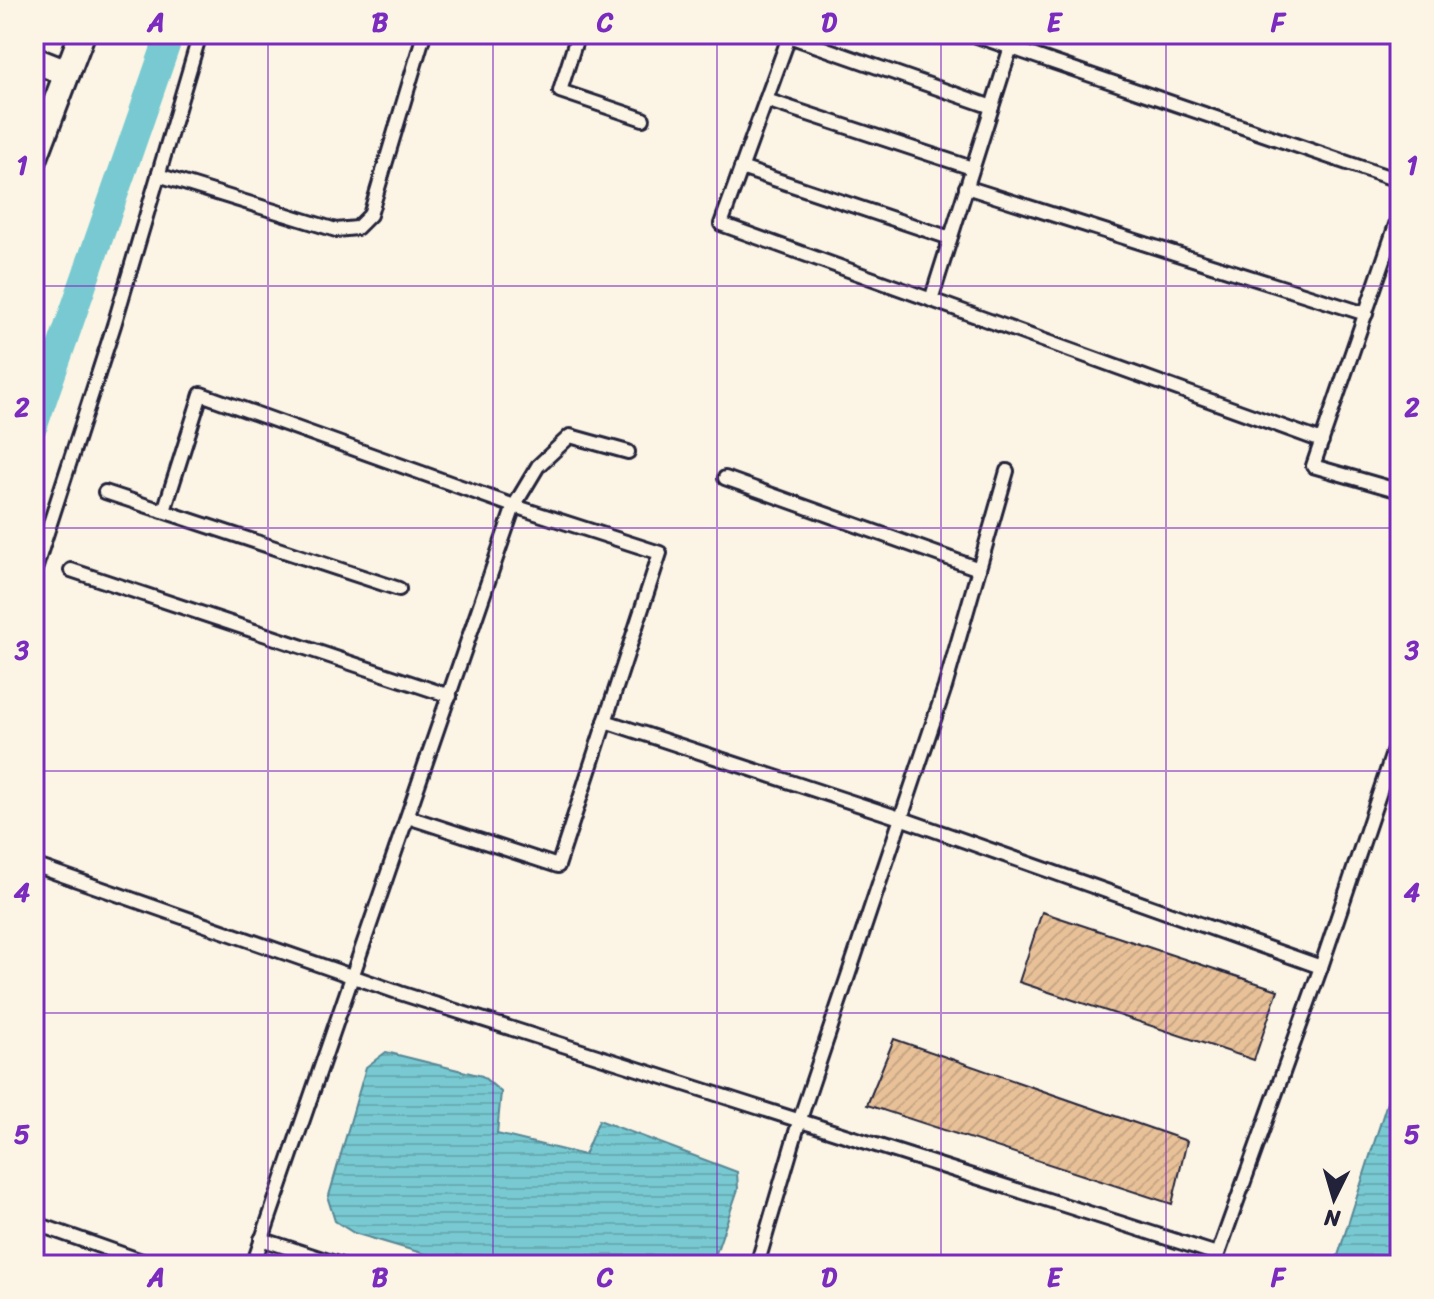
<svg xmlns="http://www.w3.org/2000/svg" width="1434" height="1299" font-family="Sriracha,sans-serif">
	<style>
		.water { fill: url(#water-rules); stroke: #568695; stroke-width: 2 }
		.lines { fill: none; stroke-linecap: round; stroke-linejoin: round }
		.canal { stroke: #78c9d1; stroke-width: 28 }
		.building { fill: url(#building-hatch); stroke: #22223b; stroke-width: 2 }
		.service-casing { stroke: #22223b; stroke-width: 18 }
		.minor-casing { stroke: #22223b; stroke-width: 30 }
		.service { stroke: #fcf5e5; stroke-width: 12 }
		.minor { stroke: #fcf5e5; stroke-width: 24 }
		.grid { fill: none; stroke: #7b2cbf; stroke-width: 2; stroke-opacity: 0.55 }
		.neatline { fill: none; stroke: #7b2cbf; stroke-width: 3 }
		.grid-label { font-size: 26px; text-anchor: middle; font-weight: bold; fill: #7b2cbf }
	</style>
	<defs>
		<pattern id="water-rules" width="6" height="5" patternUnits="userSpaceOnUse" patternTransform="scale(2)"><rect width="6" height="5" fill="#78c9d1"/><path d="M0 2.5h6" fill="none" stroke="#68acb4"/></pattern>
		<pattern id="building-hatch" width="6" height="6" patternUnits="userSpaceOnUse" patternTransform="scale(2)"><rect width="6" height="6" fill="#e8c198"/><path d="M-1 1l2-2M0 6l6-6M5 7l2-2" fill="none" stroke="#c7a684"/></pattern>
	</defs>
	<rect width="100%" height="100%" fill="#fcf5e5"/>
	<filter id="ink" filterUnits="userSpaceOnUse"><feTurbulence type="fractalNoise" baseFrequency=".0125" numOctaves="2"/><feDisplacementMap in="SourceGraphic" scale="16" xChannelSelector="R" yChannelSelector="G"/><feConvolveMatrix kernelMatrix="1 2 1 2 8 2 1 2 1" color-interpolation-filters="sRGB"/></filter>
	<g filter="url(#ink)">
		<g class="water">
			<path d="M386,1052L482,1076L501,1092L497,1134L584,1155L599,1120L737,1172L738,1189L712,1265H462L354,1233L335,1221L328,1199L366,1067Z"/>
			<path d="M1400,1062V1265H1335Z"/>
		</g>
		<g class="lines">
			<path class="canal" d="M34,425L170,34"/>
		</g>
		<g class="building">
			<path d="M1042,912L1278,990L1254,1060L1019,982Z"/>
			<path d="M894,1039L1187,1141L1172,1204L867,1105Z"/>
		</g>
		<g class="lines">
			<defs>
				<g id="service">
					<path d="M578,34L560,91L643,119"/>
					<path d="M790,34L721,224L1322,441"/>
					<path d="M971,34L1400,181"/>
					<path d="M1397,34L1400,35"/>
					<path d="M789,36L992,107"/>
					<path d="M766,100L972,168"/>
					<path d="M741,168L950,238"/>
					<path d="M158,175L336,230L357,228L370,215L424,34"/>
					<path d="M966,187L1366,314"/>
					<path d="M1400,213L1313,466L1400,491"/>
					<path d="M931,300L1015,34"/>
					<path d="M725,478L979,569"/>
					<path d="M105,492L399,589"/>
					<path d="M164,511L201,394L514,506L660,553L558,866L408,817"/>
					<path d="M71,570L450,696"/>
					<path d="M34,573L114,325L200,34"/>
					<path d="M605,721L903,819L1321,967"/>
					<path d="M34,865L400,993L1217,1254"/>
					<path d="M34,1223L153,1265"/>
					<path d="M261,1239L341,1265"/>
					<path d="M253,1265L514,506L538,466L570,436L628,452"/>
					<path d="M757,1265L799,1122L945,687L1007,471"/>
					<path d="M1214,1265L1321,967L1400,732"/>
				</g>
				<g id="minor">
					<path d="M34,60L67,73"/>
					<path d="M34,160L82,34"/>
				</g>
			</defs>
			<use href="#service" class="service-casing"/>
			<use href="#minor" class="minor-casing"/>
			<use href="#service" class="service"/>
			<use href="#minor" class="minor"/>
		</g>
	</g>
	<path class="grid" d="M268,34V1265M493,34V1265M717,34V1265M941,34V1265M1166,34V1265M34,286H1400M34,528H1400M34,771H1400M34,1013H1400"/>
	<rect width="1434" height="1299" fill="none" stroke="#fcf5e5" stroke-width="88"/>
	<g transform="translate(1334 1199) rotate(185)" stroke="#fcf5e5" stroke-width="6" paint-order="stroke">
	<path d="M0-6L14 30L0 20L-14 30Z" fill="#22223b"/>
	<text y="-12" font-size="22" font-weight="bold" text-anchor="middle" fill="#22223b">N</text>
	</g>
	<rect x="44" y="44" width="1346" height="1211" class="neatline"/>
	<g class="grid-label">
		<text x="156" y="31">A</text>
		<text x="380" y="31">B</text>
		<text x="605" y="31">C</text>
		<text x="829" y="31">D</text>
		<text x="1054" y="31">E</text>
		<text x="1278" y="31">F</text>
		<text x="22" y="174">1</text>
		<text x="1412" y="174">1</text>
		<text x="22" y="416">2</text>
		<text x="1412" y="416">2</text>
		<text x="22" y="659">3</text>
		<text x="1412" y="659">3</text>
		<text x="22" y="901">4</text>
		<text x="1412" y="901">4</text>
		<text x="22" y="1143">5</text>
		<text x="1412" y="1143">5</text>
		<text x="156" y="1286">A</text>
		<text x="380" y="1286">B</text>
		<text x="605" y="1286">C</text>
		<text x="829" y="1286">D</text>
		<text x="1054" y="1286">E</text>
		<text x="1278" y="1286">F</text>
	</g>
</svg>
